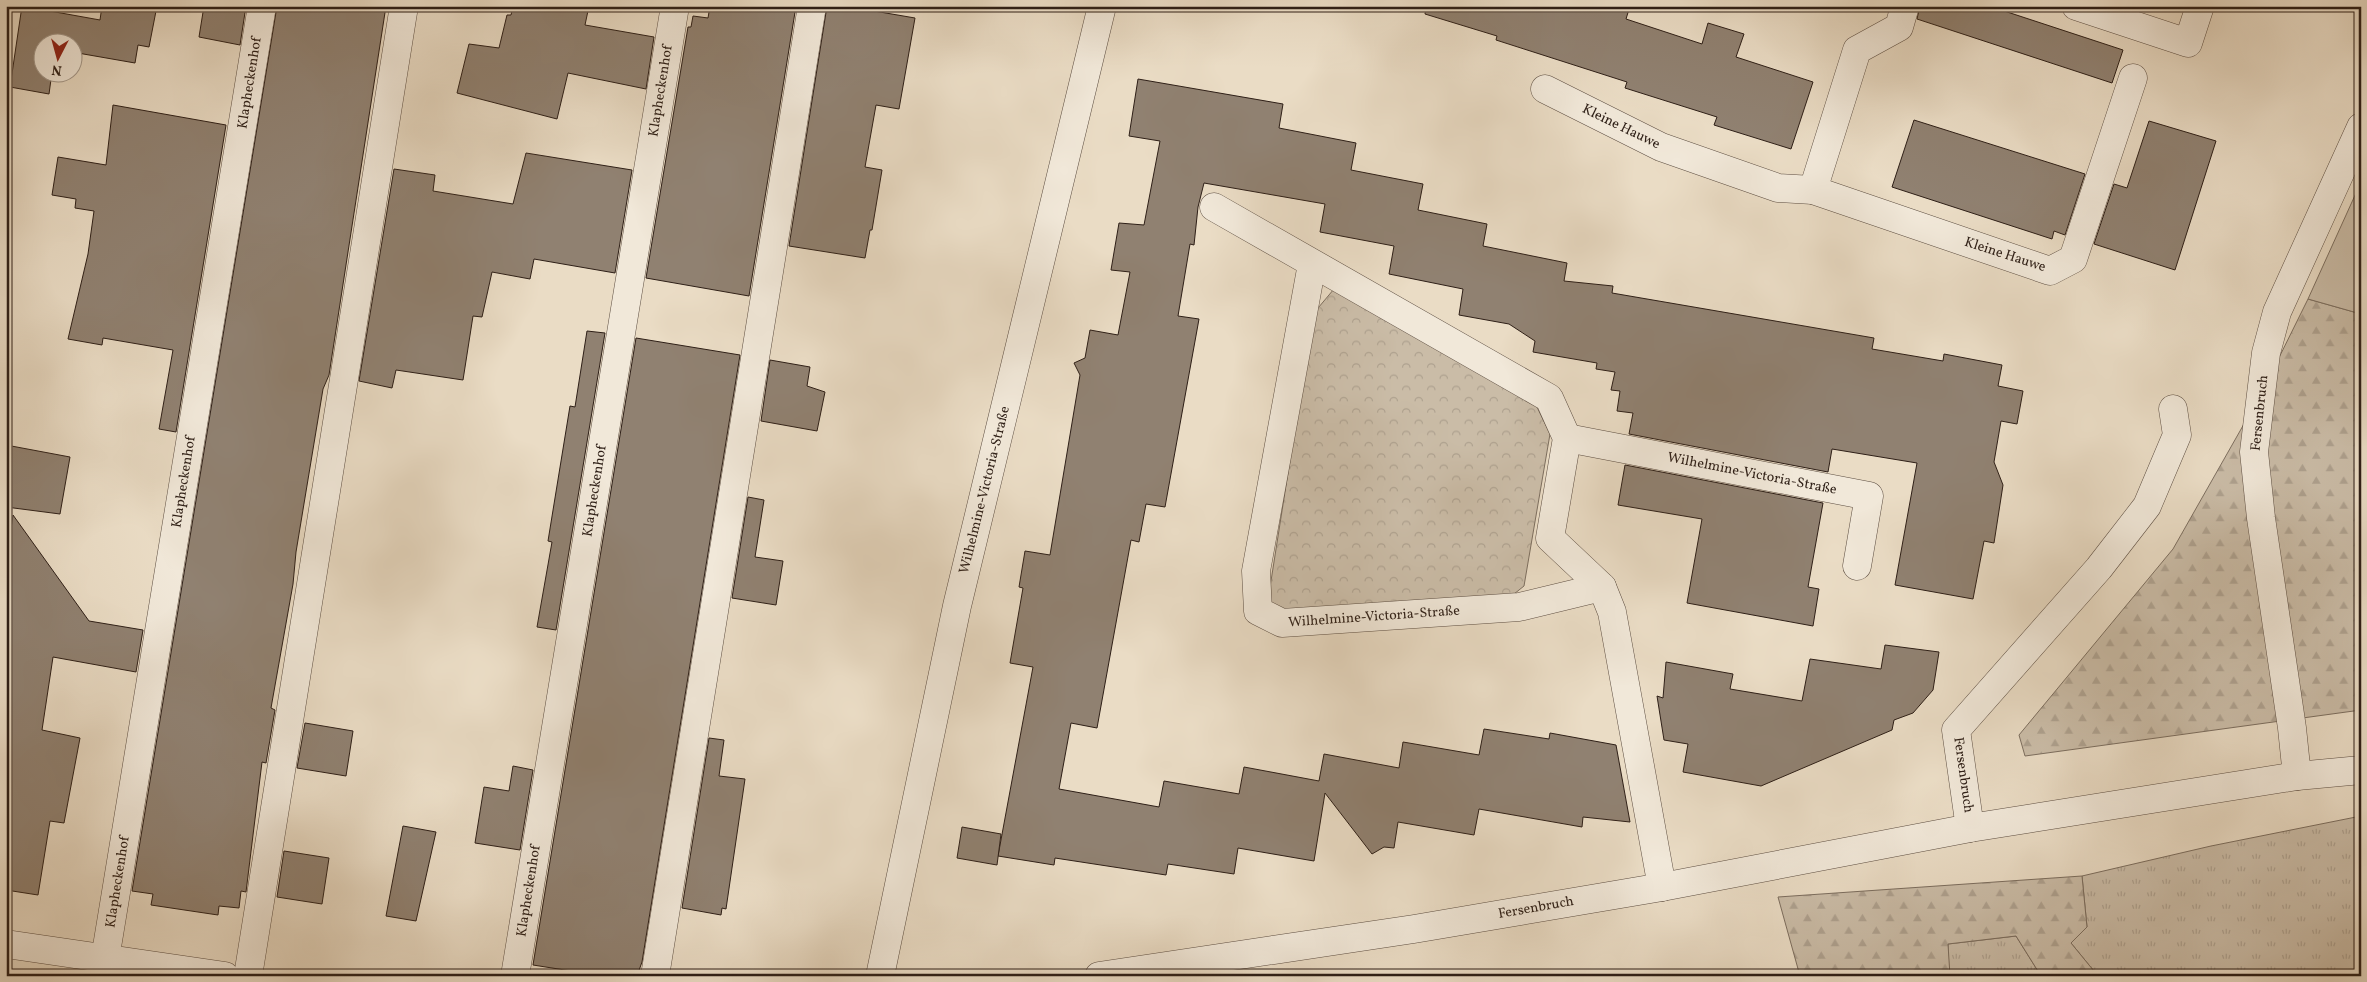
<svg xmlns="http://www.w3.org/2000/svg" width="2367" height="982" font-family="Vollkorn,serif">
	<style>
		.grass { fill: url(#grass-tufts); stroke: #7c6e5f }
		.forest { fill: url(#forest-firs); stroke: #7c6e5f }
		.park { fill: url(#park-crowns); stroke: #7c6e5f }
		.garden { fill: #cabca7; stroke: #7c6e5f }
		.building { fill: #908171; stroke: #2e1f17 }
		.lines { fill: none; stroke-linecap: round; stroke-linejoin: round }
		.minor-casing { stroke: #5d4e42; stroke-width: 29 }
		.tertiary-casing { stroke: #5d4e42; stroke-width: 29 }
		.minor { stroke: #f1e8d9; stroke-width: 28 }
		.tertiary { stroke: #f1e8d9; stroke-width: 28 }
		.labels { text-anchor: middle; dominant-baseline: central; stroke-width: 4.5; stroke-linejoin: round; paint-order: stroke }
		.street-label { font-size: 14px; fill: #2e1f17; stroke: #f1e8d9 }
	</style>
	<defs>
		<pattern id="grass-tufts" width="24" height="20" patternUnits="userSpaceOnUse" patternTransform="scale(1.25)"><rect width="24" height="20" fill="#cabca7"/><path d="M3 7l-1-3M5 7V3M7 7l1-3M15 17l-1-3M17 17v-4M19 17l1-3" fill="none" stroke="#aea18f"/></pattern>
		<pattern id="forest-firs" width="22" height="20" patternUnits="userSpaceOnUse" patternTransform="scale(1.25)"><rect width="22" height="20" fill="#cabca7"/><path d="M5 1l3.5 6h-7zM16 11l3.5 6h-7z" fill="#aea18f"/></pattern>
		<pattern id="park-crowns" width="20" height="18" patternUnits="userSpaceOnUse" patternTransform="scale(1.25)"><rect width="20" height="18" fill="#cabca7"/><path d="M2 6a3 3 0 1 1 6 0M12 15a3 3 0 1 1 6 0" fill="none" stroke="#aea18f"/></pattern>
	</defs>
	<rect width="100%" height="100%" fill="#eadcc5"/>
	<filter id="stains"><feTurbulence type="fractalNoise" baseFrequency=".004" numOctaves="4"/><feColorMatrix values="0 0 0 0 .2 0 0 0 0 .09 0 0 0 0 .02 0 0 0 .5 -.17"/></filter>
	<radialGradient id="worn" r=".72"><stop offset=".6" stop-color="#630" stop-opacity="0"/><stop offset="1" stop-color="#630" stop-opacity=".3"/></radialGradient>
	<g class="grass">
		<path d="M2361,816V976H2098L2071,943L2087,927L2082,876L2211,846Z"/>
		<path d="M2016,936L2041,976L1949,974L1948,944Z"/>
	</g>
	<g class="forest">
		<path d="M2308,299L2361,314V710L2025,756L2019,735L2173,549L2261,394Z"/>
		<path d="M2082,876L2087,927L2071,943L2098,976H2041L2016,936L1948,944L1950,976H1800L1778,897Z"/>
	</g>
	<path class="park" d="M1334,289L1536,405L1550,434L1524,586L1509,598L1283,614L1268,600L1313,314Z"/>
	<path class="garden" d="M2361,182V314L2308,299Z"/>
	<g class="building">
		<path d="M22,6L100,20L102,6H134L156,11L149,47L138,45L135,63L72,52V42H42V72H52L49,94L10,87Z"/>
		<path d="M204,6H246L240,45L199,37Z"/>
		<path d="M277,6H386L329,375L323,389L296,552L293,584L271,708L275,710L266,763L262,762L246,892L241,891L239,908L219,906L218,915L151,905L153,894L132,891Z"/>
		<path d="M513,6H589L585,25L654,37L646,89L568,73L557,119L457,93L469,44L499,48L507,15H511Z"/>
		<path d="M710,6H796L749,296L646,278L688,27H691L693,16L708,18Z"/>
		<path d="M827,6H845L915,18L899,109L876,105L865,167L882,170L872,230H870L865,258L789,246Z"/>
		<path d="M1426,6H1630L1626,19L1702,44L1708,23L1744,34L1736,57L1813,82L1791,149L1714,125L1717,117L1625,88L1627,82L1496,40L1497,36L1425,14Z"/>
		<path d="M1920,6H1989L2123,50L2112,83L1917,19Z"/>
		<path d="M1138,79L1283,104L1279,128L1356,143L1351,170L1423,184L1418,210L1487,224L1483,246L1567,263L1564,281L1613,286L1612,293L1874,338L1872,349L1943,361L1944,354L2002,365L1998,386L2023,391L2017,424L2001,421L1994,462L2003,485L1994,543L1984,541L1973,599L1895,585L1917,463L1832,449L1828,472L1629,434L1633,413L1617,411L1620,391L1611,390L1615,372L1596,369L1597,363L1533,352L1535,341L1509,324L1459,315L1463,289L1389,274L1394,246L1320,232L1325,204L1204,183L1198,207L1194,245L1190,244L1178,316L1199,319L1165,507L1146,504L1139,542L1131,540L1097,728L1071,723L1059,789L1159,807L1164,781L1239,794L1244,767L1319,781L1324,754L1399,768L1403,742L1479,755L1484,729L1549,739L1550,733L1616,745L1630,822L1583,817L1582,827L1479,809L1474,835L1398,822L1394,848L1384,847L1372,854L1325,793L1314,861L1238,848L1234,874L1168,864L1166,875L1055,858L1054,865L998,856L1033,667L1010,663L1023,588L1019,587L1025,551L1050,555L1080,375L1074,363L1085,358L1090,330L1118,335L1130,272L1111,270L1119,223L1144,225L1160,141L1129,136Z"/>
		<path d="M113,105L226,125L176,432L159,429L173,350L103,338L102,345L68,339L88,254L94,211L75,208L76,199L52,195L58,157L106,165Z"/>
		<path d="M1914,120L2085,174L2065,235L2054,231L2052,239L1892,187Z"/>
		<path d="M2149,121L2216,141L2175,270L2094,244L2114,184L2127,188Z"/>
		<path d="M526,153L632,170L615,273L534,259L530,279L492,272L482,317L473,316L463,380L396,370L392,388L359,381L394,169L435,175L433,191L513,204Z"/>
		<path d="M587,331L605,333L556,630L537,627L552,542L548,541L570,406L575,407Z"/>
		<path d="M636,338L740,355L642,962L637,976H603L533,965Z"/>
		<path d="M770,360L810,367L807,386L825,392L817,431L761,421Z"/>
		<path d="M6,445L70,457L60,514L6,507Z"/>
		<path d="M1625,465L1823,503L1808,587L1819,589L1813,626L1687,603L1702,519L1618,505Z"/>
		<path d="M748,497L764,500L755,557L783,561L776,605L732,598Z"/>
		<path d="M13,515L89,621L143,630L136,672L53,657L42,730L80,738L64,823L50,821L38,895L6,890V563Z"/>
		<path d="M1885,645L1939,652L1933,690L1913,713L1894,720L1892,730L1761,786L1683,772L1688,744L1664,740L1657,696L1663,698L1666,662L1733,674L1730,689L1802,701L1810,659L1881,669Z"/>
		<path d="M305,723L353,731L346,776L297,768Z"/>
		<path d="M709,738L724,740L719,776L745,779L726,909L722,908L721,915L682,908Z"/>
		<path d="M513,766L533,770L520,850L475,843L484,787L509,791Z"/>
		<path d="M403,826L436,832L416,921L386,916Z"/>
		<path d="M962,827L1001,834L997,865L957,858Z"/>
		<path d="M284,851L329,858L322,904L277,897Z"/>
	</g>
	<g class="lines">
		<defs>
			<g id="minor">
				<path d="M2076,6L2188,43L2200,6"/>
				<path d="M1545,89L1661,147L1778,188L1813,190L1857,50L1899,27L1905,6"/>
				<path d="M1813,190L2050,271L2073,259L2133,78"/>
				<path d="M1214,207L1549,398L1567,438L1550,538L1602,587L1612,612L1662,887"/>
				<path d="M1312,264L1256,571L1258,611L1282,623L1519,607L1602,587"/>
				<path d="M1567,438L1869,496L1857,566"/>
				<path d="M2297,776L2292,728L2261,518L2254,452L2266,353L2277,312L2361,127"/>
				<path d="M1970,828L1956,730L2099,568L2147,506L2177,435L2173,409"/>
				<path d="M105,959L262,6"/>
				<path d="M248,976L404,6"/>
				<path d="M515,976L675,6"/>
				<path d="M655,976L812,6"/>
				<path d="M880,976L957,606L1102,6"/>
			</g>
			<g id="tertiary">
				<path d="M6,944L225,976"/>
				<path d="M1099,976L1414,929L1662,887L1970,828L2297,776L2361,770"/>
			</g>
		</defs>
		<use href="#minor" class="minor-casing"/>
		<use href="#tertiary" class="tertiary-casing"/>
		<use href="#minor" class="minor"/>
		<use href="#tertiary" class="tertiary"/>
	</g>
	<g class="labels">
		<g class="street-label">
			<text transform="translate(250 83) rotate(-81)">Klapheckenhof</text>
			<text transform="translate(661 91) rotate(-81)">Klapheckenhof</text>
			<text transform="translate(1621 127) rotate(26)">Kleine Hauwe</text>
			<text transform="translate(2005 255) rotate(18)">Kleine Hauwe</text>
			<text transform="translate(2260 413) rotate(-84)">Fersenbruch</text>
			<text transform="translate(1752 474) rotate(11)">Wilhelmine-Victoria-Straße</text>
			<text transform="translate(184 482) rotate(-81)">Klapheckenhof</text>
			<text transform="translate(985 490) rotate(-76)">Wilhelmine-Victoria-Straße</text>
			<text transform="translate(595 491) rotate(-81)">Klapheckenhof</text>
			<text transform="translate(1374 617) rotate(-4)">Wilhelmine-Victoria-Straße</text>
			<text transform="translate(1963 775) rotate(82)">Fersenbruch</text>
			<text transform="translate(118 882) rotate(-81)">Klapheckenhof</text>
			<text transform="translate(529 891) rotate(-81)">Klapheckenhof</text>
			<text transform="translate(1536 908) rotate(-10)">Fersenbruch</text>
		</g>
	</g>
	<rect width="2367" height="982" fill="none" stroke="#eadcc5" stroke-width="25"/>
	<rect x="8" y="8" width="2352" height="967" fill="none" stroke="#2e1f17" stroke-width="2.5"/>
	<rect x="12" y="12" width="2342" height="957" fill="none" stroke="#2e1f17"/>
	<g transform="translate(58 58) rotate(186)"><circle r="24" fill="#f1e8d9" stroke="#a3988b"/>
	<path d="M0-4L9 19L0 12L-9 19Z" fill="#8f2418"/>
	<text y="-8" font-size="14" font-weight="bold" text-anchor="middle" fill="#2e1f17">N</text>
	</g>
	<rect width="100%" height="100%" filter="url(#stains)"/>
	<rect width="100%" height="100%" fill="url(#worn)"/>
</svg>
